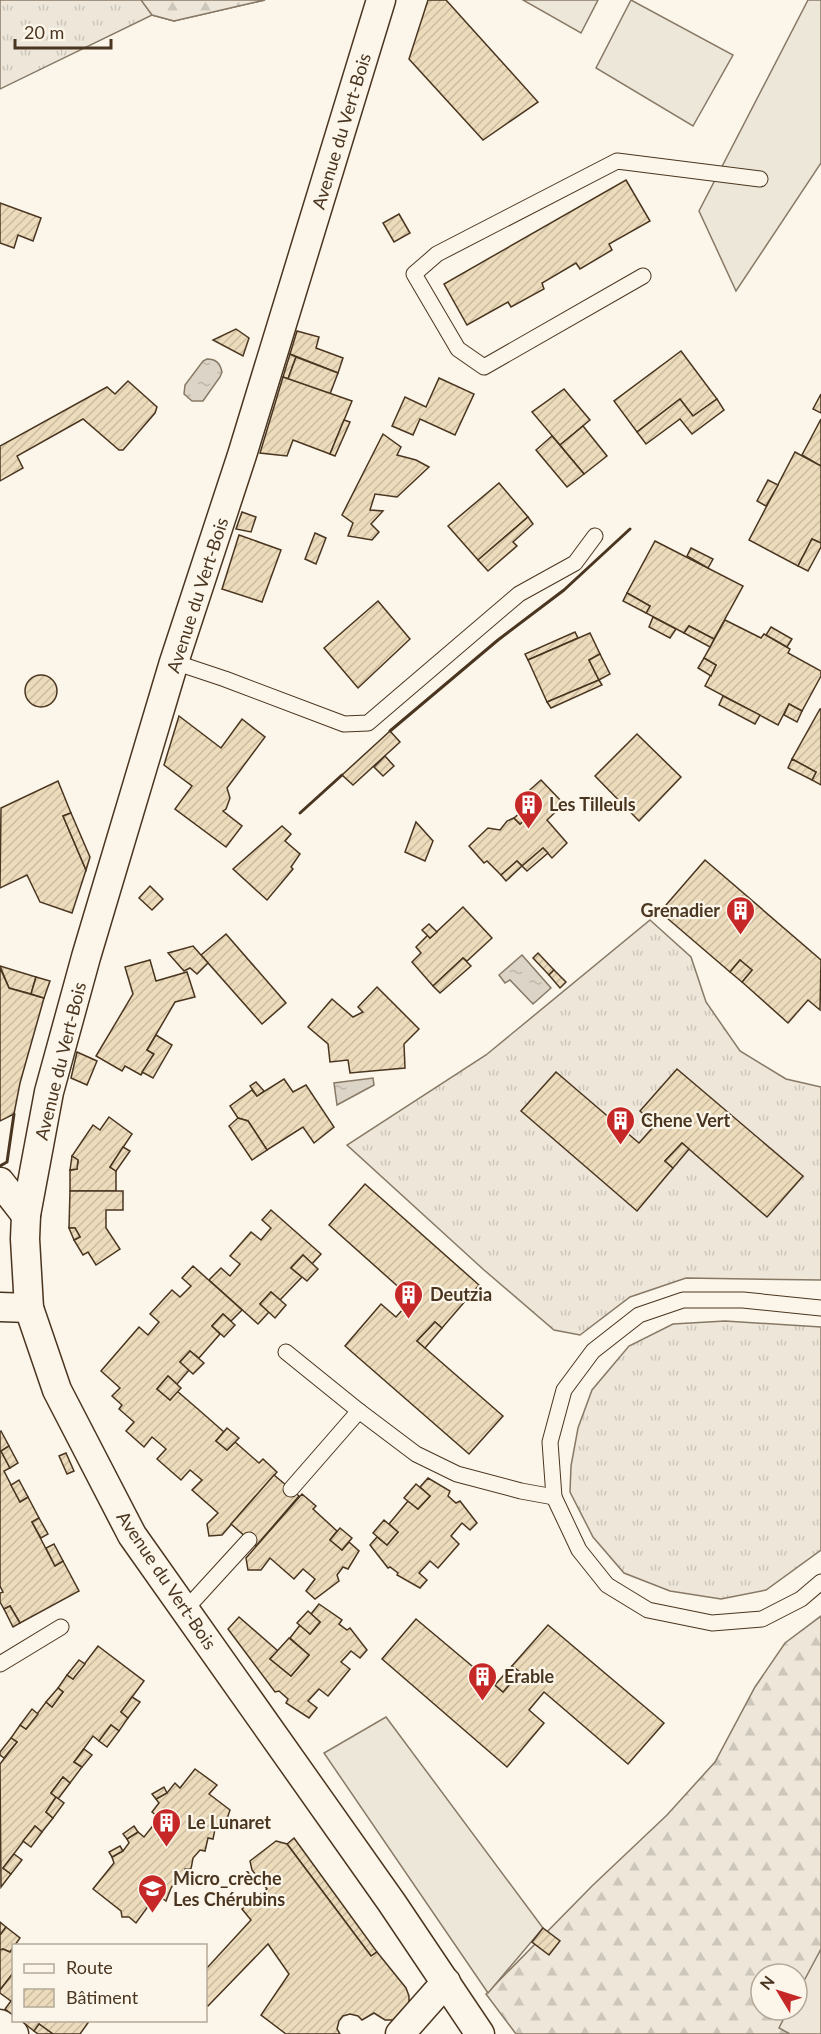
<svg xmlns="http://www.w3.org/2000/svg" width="821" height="2034" font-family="Lato,sans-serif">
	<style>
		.grass { fill: url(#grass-tufts); stroke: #887966; stroke-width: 1.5 }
		.forest { fill: url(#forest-firs); stroke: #887966; stroke-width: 1.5; fill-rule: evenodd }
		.garden { fill: #ede6d9; stroke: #887966; stroke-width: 1.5 }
		.parking { fill: #ede7d9; stroke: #887966; stroke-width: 1.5 }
		.water { fill: url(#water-ripples); stroke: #887966; stroke-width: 1.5 }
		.building { fill: url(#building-hatch); stroke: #4a3520; stroke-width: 1.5 }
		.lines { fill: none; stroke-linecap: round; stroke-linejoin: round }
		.service-casing { stroke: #4a3520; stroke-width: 17 }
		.minor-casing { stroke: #4a3520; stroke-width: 31 }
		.service { stroke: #fbf6e9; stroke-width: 15 }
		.minor { stroke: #fbf6e9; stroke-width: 28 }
		.wall { stroke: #4a3520; stroke-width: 3 }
		.labels { text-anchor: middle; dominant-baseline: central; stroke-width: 4.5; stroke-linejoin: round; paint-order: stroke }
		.street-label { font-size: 18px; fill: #4a3520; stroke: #fbf6e9 }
		.poi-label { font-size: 18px; font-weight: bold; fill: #4a3520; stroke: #fbf6e9; text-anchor: start }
	</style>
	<defs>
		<pattern id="grass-tufts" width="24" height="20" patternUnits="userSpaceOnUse" patternTransform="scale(1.5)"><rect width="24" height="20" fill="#ede6d9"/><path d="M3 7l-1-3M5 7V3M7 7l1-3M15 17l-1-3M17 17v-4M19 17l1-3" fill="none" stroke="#cdc6ba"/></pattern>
		<pattern id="forest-firs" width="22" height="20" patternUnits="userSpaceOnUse" patternTransform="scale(1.5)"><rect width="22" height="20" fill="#ede6d9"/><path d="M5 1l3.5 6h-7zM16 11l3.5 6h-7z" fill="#cdc6ba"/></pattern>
		<pattern id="water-ripples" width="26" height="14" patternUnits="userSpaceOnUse" patternTransform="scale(1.5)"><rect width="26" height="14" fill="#dcd4c6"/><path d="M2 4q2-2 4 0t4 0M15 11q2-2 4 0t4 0" fill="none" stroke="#beb7aa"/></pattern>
		<pattern id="building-hatch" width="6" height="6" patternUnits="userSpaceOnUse" patternTransform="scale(1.5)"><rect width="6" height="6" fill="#ecdcbc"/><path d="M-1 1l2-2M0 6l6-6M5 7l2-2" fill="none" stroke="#ccbda1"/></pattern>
	</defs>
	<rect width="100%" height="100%" fill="#fbf6e9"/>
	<g class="grass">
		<path d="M0,0H265L174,21L152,15L0,89Z"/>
		<path d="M650,920L691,957L706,1002L740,1051L786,1079L821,1087V1280L686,1278L630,1297L580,1335L554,1330L484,1270L347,1145L486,1055Z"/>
		<path d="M725,1321L821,1327V1550L766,1590L721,1599L670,1591L624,1573L593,1537L570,1492L571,1466L578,1428L592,1390L629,1346L673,1324Z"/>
	</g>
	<g class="forest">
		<path d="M141,0H265L174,21L152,15Z"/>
		<path d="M821,1616V2034H516L486,1994L592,1886L667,1815L715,1762L755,1687L785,1643ZM761,1974H797V2010H761Z"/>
	</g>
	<path class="garden" d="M821,1949V2034H790L779,2028L788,2010H797V1994Z"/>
	<g class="parking">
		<path d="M523,0H598L581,33Z"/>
		<path d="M631,0L733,55L693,126L596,68Z"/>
		<path d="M808,0H821V163L736,291L699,211Z"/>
		<path d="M386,1717L543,1928L488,1993L324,1753Z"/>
	</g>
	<g class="water">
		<path d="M207,359C216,359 220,363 222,372L220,377L203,401H192L184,394L185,385L203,361Z"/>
		<path d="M522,955L551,988L533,1004L510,980L505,983L499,975Z"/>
		<path d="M373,1078L374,1085L337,1105L334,1083Z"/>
	</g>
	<g class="building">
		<path d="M428,0H446L538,102L483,140L409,59Z"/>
		<path d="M626,180L650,221L609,244L612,250L580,269L576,263L542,283L544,289L511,307L508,302L467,325L444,284Z"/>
		<path d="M0,203L41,218L33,241L18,235L14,248L0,243Z"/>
		<path d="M399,214L410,233L394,242L383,223Z"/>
		<path d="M236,329L249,338L243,356L213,340Z"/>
		<path d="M297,331L319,337L316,348L343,358L338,373L290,354Z"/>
		<path d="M681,351L717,399L693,416L680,399L637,432L614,401Z"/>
		<path d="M290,354L296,357L288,379L283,377Z"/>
		<path d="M296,357L338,373L330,394L288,379Z"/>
		<path d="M283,377L352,401L330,454L293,440L287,456L260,453Z"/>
		<path d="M439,378L474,394L455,435L420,419L413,435L392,426L405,397L426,407Z"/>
		<path d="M128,381L157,407L155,413L123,450H119L83,419L17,456L23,468L0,481V446L107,387L115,394Z"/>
		<path d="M564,389L590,420L560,445L532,412Z"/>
		<path d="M821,394V413L813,409Z"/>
		<path d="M680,399L693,416L717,399L724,410L692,434L680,419L646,444L637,432Z"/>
		<path d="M821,419V466L802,455Z"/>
		<path d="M344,420L350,422L335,456L330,454Z"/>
		<path d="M583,426L607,456L584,474L560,445Z"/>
		<path d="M383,434L401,447L397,455L416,460L429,467L397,497L375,494L370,510L383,511L371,524L379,532L372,540L348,536L353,523L342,515Z"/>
		<path d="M552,436L584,474L567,487L536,450Z"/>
		<path d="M795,452L821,466V543L812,539L798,566L749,540Z"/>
		<path d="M768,480L778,485L766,506L757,501Z"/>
		<path d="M499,483L528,517L478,560L448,526Z"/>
		<path d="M242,512L256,517L251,532L236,529Z"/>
		<path d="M528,517L533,524L513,542L517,546L488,571L478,560Z"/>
		<path d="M315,533L326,538L316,564L305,559Z"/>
		<path d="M239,535L281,550L262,602L222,589Z"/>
		<path d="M812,539L821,543V547L808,571L798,566Z"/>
		<path d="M655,541L743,586L714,639L689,626L684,633L646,613L650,606L627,593Z"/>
		<path d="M691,548L713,559L708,568L687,556Z"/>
		<path d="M627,593L650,606L646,613L623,601Z"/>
		<path d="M378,601L410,639L358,688L324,648Z"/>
		<path d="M653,617L676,629L670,638L649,627Z"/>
		<path d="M725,620L761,638L764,634L766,635L790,649L788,653L821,671V676L802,711L789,704L778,725L705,686L716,665L704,658Z"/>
		<path d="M689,626L714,639L710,647L684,633Z"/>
		<path d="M771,627L792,639L787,647L766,635Z"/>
		<path d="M575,632L578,638L528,660L525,654Z"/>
		<path d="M590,633L600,654L589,660L599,680L547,702L528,660Z"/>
		<path d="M600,654L610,674L599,680L589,660Z"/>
		<path d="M704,658L716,665L711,676L698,668Z"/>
		<circle cx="41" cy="691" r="16"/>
		<path d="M599,680L602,685L551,708L547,702Z"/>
		<path d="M723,696L760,715L755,724L719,705Z"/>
		<path d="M789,704L802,711L797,722L784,715Z"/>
		<path d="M820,709H821V785L812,780L816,772L792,759Z"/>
		<path d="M179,716L221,748L242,719L265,737L227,788L230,798L226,809L223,811L242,826L226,847L175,809L192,786L164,765Z"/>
		<path d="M390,731L400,742L353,785L342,775Z"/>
		<path d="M637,734L681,777L639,821L595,776Z"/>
		<path d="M385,756L394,766L383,776L374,767Z"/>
		<path d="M792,759L816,772L812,780L788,768Z"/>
		<path d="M541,780L564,804L547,820L567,843L552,858L543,848L522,866L517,861L501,875L487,861L484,863L469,846L488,828L500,830L507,821L514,818L520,824L534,811L523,796Z"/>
		<path d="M58,781L71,813L63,816L86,870L72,913L40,902L27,875L0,888L1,808Z"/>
		<path d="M529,805L534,811L520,824L514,818Z"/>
		<path d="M71,813L90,857L86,870L63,816Z"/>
		<path d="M416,822L433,841L425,861L405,852Z"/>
		<path d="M282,826L291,834L285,841L300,854L291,867L293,869L267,900L233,869Z"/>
		<path d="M543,848L548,853L527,871L522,866Z"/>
		<path d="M705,860L821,960L820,1010L808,1000L788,1023L742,982L752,970L740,960L730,972L660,912Z"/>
		<path d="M517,861L522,866L506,881L501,875Z"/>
		<path d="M150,886L163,899L152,910L139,898Z"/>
		<path d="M463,907L492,938L467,961L463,958L433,986L412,962L421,953L416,947L428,935L430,938Z"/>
		<path d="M429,924L437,932L430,938L422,930Z"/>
		<path d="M226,934L286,1003L262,1024L201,955Z"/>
		<path d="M193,946L208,963L197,974L190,968L184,971L168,953Z"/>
		<path d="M538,953L554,970L549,975L533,958Z"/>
		<path d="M463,958L471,966L440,993L433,986Z"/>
		<path d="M150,960L156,981L187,972L195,997L175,1002L147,1050L154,1054L141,1075L125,1066L122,1071L96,1056L133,994L125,967Z"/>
		<path d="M740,960L752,970L742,982L730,972Z"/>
		<path d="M0,966L36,977L31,994L9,988Z"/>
		<path d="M0,968L9,988L44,998L20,1083L14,1114L0,1121Z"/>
		<path d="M554,970L566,982L560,988L549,975Z"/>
		<path d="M36,977L50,981L44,998L31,994Z"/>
		<path d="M377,987L419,1029L404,1044L405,1068L350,1073L348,1060L330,1062L328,1044L308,1027L332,999L353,1017L363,1012L358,1007Z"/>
		<path d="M156,1035L172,1045L153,1078L142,1072L154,1054L147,1050Z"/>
		<path d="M77,1052L97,1061L87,1085L71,1078Z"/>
		<path d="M677,1069L803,1176L767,1217L682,1143L665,1161L673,1168L637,1211L521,1111L556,1072L639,1143L655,1125L640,1111Z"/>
		<path d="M284,1079L293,1092L306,1085L334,1127L314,1143L303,1127L267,1150L248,1121L238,1118L230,1106L252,1090L257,1096Z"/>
		<path d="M256,1082L264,1091L257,1096L250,1086Z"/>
		<path d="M109,1117L132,1134L110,1167L116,1171V1191H70V1170L77,1169L78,1160L72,1156L93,1125L100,1130Z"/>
		<path d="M238,1118L248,1121L267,1150L252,1160L229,1126Z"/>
		<path d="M682,1143L689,1149L673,1168L665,1161Z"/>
		<path d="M123,1147L130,1151L116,1171L110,1167Z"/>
		<path d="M72,1156L78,1160L77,1169L70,1170Z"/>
		<path d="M365,1184L479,1285L442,1328L435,1322L417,1341L503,1416L469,1454L345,1346L381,1304L396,1317L412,1299L329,1225Z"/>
		<path d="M70,1191H123V1210H106V1228L120,1249L96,1265L88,1252L83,1255L74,1240L80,1237L75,1228H69Z"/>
		<path d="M271,1210L321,1254L312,1264L303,1255L291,1268L302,1277L280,1300L271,1292L260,1304L269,1312L258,1324L209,1280L221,1268L230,1276L240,1264L230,1256L251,1232L261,1240L271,1228L262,1220Z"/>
		<path d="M69,1228H75L80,1237L74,1240Z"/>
		<path d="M303,1255L318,1269L307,1281L291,1268Z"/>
		<path d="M193,1266L242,1310L231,1321L223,1314L212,1326L220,1334L199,1358L190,1351L180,1362L189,1370L177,1384L168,1376L157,1389L170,1400L177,1391L199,1410L224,1432L216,1441L227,1450L235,1442L259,1463L263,1459L277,1472L222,1535L209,1536L207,1524L218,1513L192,1490L202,1480L190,1470L181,1480L157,1459L166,1449L152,1437L144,1447L126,1431L134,1422L119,1409L122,1405L112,1396L120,1388L101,1371L139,1327L148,1335L159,1322L150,1314L172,1290L180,1297L191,1286L182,1278Z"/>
		<path d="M271,1292L286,1305L275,1318L260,1304Z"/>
		<path d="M223,1314L235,1325L224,1337L212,1326Z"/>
		<path d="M435,1322L442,1328L425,1348L417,1341Z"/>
		<path d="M190,1351L204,1363L193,1374L180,1362Z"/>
		<path d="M168,1376L181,1388L170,1400L157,1389Z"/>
		<path d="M227,1428L239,1438L227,1450L216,1441Z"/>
		<path d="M1,1431L9,1446L1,1451L10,1468L4,1471L20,1502L28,1497L39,1518L32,1522L55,1566L63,1561L79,1591L20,1623L10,1606L4,1609L0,1602V1593L3,1592L0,1586V1432Z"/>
		<path d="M9,1446L18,1463L10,1468L1,1451Z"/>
		<path d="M66,1453L74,1471L67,1474L59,1456Z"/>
		<path d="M274,1475L299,1496L256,1546L231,1524Z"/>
		<path d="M428,1478L450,1491L448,1496L456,1503L460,1501L477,1523L470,1530L462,1523L451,1536L459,1544L438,1568L430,1561L419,1573L427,1580L420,1588L397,1575L398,1573L390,1567L388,1568L370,1545L377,1537L387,1545L398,1532L389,1524L408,1501L418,1509L430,1496L420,1487Z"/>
		<path d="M19,1480L28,1497L20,1502L11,1485Z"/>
		<path d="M416,1484L430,1496L418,1509L404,1498Z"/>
		<path d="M302,1494L316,1506L313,1509L337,1531L330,1540L342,1550L349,1542L359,1551L348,1569L343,1567L337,1575L339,1581L315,1599L306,1591L315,1579L303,1569L294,1579L270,1558L261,1570H248L246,1558Z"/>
		<path d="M39,1518L48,1534L41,1538L32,1522Z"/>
		<path d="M384,1520L398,1532L387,1545L373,1533Z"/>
		<path d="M340,1528L352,1538L342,1550L330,1540Z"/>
		<path d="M54,1544L63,1561L55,1566L46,1548Z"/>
		<path d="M319,1604L342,1620L339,1624L347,1630L350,1628L367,1650L360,1658L351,1651L341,1662L350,1669L328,1696L319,1689L308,1701L317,1708L309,1718L286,1703L288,1699L279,1691L275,1692L228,1629L239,1617L278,1651L270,1659L291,1676L309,1655L290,1638L300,1625L310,1634L320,1622L311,1614Z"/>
		<path d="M10,1606L20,1623L13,1627L4,1609Z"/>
		<path d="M308,1611L320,1622L310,1634L297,1623Z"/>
		<path d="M416,1619L503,1692L520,1672L512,1666L548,1625L664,1723L628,1764L544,1692L529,1710L544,1723L507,1767L382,1659Z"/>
		<path d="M289,1638L309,1655L291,1676L270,1659Z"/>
		<path d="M98,1646L144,1681L121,1712L128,1718L119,1731L111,1725L99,1741L93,1736L74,1762L82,1767L70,1783L63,1777L51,1793L56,1797L46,1812L53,1818L42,1832L35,1826L3,1868L11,1874L1,1887L0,1764L17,1742L11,1738L20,1725L26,1729L46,1702L52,1707L63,1692L58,1688L67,1675L73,1679Z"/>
		<path d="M79,1660L85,1664L73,1679L67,1675Z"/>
		<path d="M512,1666L520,1672L503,1692L495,1685Z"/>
		<path d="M58,1688L63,1692L52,1707L46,1702Z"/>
		<path d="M132,1697L140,1702L128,1718L121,1712Z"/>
		<path d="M32,1709L38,1714L26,1729L20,1725Z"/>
		<path d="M111,1725L119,1731L107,1747L99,1741Z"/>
		<path d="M11,1738L17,1742L4,1758L0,1755V1752Z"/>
		<path d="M84,1749L92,1755L82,1767L74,1762Z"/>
		<path d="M195,1769L217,1785L209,1794L230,1810L226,1822L221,1821L215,1829L213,1839L208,1838L205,1851L200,1850L193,1858L191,1869H185L183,1881L177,1879L171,1888L166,1901L157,1894L136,1923L129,1917H122L121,1911L93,1889L114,1863L112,1857L123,1851L129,1843L127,1839L138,1832L144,1837L159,1818L152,1812L159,1803L156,1799L167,1793L175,1783L180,1788Z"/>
		<path d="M63,1777L70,1783L58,1799L51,1793Z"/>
		<path d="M164,1787L167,1793L156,1799L152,1794Z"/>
		<path d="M56,1797L64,1803L53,1818L46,1812Z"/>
		<path d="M35,1826L42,1832L31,1847L23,1841Z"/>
		<path d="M134,1826L138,1832L127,1839L123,1834Z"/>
		<path d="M294,1838L377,1952L371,1956L287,1844Z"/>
		<path d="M276,1841L287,1844L371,1956L377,1952L406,1988L409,1996V2006L394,2020H385L374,2013L362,2020L358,2016L350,2014L343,2016L339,2021L337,2029L340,2034H286L261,2015L289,1974L268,1944L208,2006L206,2004V1969L251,1920L242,1909L267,1889L252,1870L250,1861Z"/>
		<path d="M120,1846L123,1851L112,1857L109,1852Z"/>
		<path d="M14,1854L22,1860L11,1874L3,1868Z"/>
		<path d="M0,1922L6,1927L0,1935Z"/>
		<path d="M6,1927L20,1938L10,1952L3,1949L0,1950V1935Z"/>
		<path d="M543,1928L560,1941L549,1955L532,1942Z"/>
		<path d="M14,1947V1972L0,1990V1950L3,1949L10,1952Z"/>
		<path d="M14,1972V1998L11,2001L0,1993V1990Z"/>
		<path d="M11,2001L14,2004V2016L5,2009Z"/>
		<path d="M20,2020H90L80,2034H53L39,2024L34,2031Z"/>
		<path d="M39,2024L53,2034H38L34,2031Z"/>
	</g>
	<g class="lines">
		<defs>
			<g id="service">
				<path d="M643,276L484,367L458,349L414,274L437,254L617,161L760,179"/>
				<path d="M174,662L225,679L344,724L368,723L519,594L575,563L595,536"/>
				<path d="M821,1308L743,1300H683L639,1315L593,1351L564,1390L550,1442L554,1497L579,1550L607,1585L648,1610L712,1623L762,1619L801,1599L821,1582"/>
				<path d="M286,1352L359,1411L416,1454L457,1474L521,1491L554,1497"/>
				<path d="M291,1489L359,1411"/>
				<path d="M185,1610L249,1540"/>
				<path d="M0,1664L61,1627"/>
			</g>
			<g id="minor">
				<path d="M381,0L242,455L174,662L86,957L49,1092L26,1215L25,1239L29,1308L57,1390L132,1535L392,1903L480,2034"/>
				<path d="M0,1182L26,1215"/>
				<path d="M0,1307L29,1308"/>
				<path d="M0,2024L14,2034"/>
				<path d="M400,2034L446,1982"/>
			</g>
		</defs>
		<use href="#service" class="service-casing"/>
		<use href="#minor" class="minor-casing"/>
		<use href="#service" class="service"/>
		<use href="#minor" class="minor"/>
		<g class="wall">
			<path d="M390,731L498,640L564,590L630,529"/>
			<path d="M300,813L342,775"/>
			<path d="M0,1166L7,1162L14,1114"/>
		</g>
	</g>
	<defs>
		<symbol id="building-pin" viewBox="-11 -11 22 30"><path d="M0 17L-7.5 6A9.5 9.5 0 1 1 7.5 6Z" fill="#c62828" stroke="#fbf6e9"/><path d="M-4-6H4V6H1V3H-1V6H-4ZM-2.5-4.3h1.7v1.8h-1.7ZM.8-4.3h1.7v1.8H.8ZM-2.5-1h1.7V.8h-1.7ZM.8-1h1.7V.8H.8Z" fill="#fff"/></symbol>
		<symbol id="school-pin" viewBox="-11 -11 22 30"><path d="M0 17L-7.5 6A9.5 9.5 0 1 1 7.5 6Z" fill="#c62828" stroke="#fbf6e9"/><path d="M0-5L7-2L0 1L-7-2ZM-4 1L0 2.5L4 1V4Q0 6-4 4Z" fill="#fff"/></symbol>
	</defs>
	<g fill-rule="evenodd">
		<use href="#building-pin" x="512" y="788" width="33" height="45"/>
		<use href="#building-pin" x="724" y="894" width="33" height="45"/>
		<use href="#building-pin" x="604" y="1104" width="33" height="45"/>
		<use href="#building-pin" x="392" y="1278" width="33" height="45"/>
		<use href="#building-pin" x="466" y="1660" width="33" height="45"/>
		<use href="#building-pin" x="150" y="1806" width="33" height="45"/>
		<use href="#school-pin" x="136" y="1872" width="33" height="45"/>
	</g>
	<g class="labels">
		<g class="street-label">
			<text transform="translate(341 131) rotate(-73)">Avenue du Vert-Bois</text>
			<text transform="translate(197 595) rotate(-72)">Avenue du Vert-Bois</text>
			<text transform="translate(60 1061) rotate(-76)">Avenue du Vert-Bois</text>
			<text transform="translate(167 1580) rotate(56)">Avenue du Vert-Bois</text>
		</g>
		<g class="poi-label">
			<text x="549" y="804">Les Tilleuls</text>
			<text x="720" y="910" text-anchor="end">Grenadier</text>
			<text x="641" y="1120">Chene Vert</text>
			<text x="430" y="1294">Deutzia</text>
			<text x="504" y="1676">Erable</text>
			<text x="187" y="1822">Le Lunaret</text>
			<text x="173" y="1878">Micro_crèche<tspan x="173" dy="21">Les Chérubins</tspan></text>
		</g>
	</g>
	<rect x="12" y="1944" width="195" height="78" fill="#fbf6e9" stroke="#b4a999" stroke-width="1.5"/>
	<rect x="24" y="1964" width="30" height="9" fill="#fbf6e9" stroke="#b4a999" stroke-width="1.5"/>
	<text x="66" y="1974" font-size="18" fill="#4a3520">Route</text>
	<rect x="24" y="1989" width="30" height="18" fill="url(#building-hatch)" stroke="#b4a999" stroke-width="1.5"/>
	<text x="66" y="2004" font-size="18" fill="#4a3520">Bâtiment</text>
	<g transform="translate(779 1992) rotate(308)"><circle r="28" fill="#fbf6e9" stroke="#b4a999" stroke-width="1.5"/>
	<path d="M0-4.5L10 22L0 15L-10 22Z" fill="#c62828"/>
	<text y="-9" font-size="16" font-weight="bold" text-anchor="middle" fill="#4a3520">N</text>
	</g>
	<path d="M15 39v9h96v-9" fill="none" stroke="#4a3520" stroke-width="3"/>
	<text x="24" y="39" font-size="18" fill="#4a3520" stroke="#fbf6e9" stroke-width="4.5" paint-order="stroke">20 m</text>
</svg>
